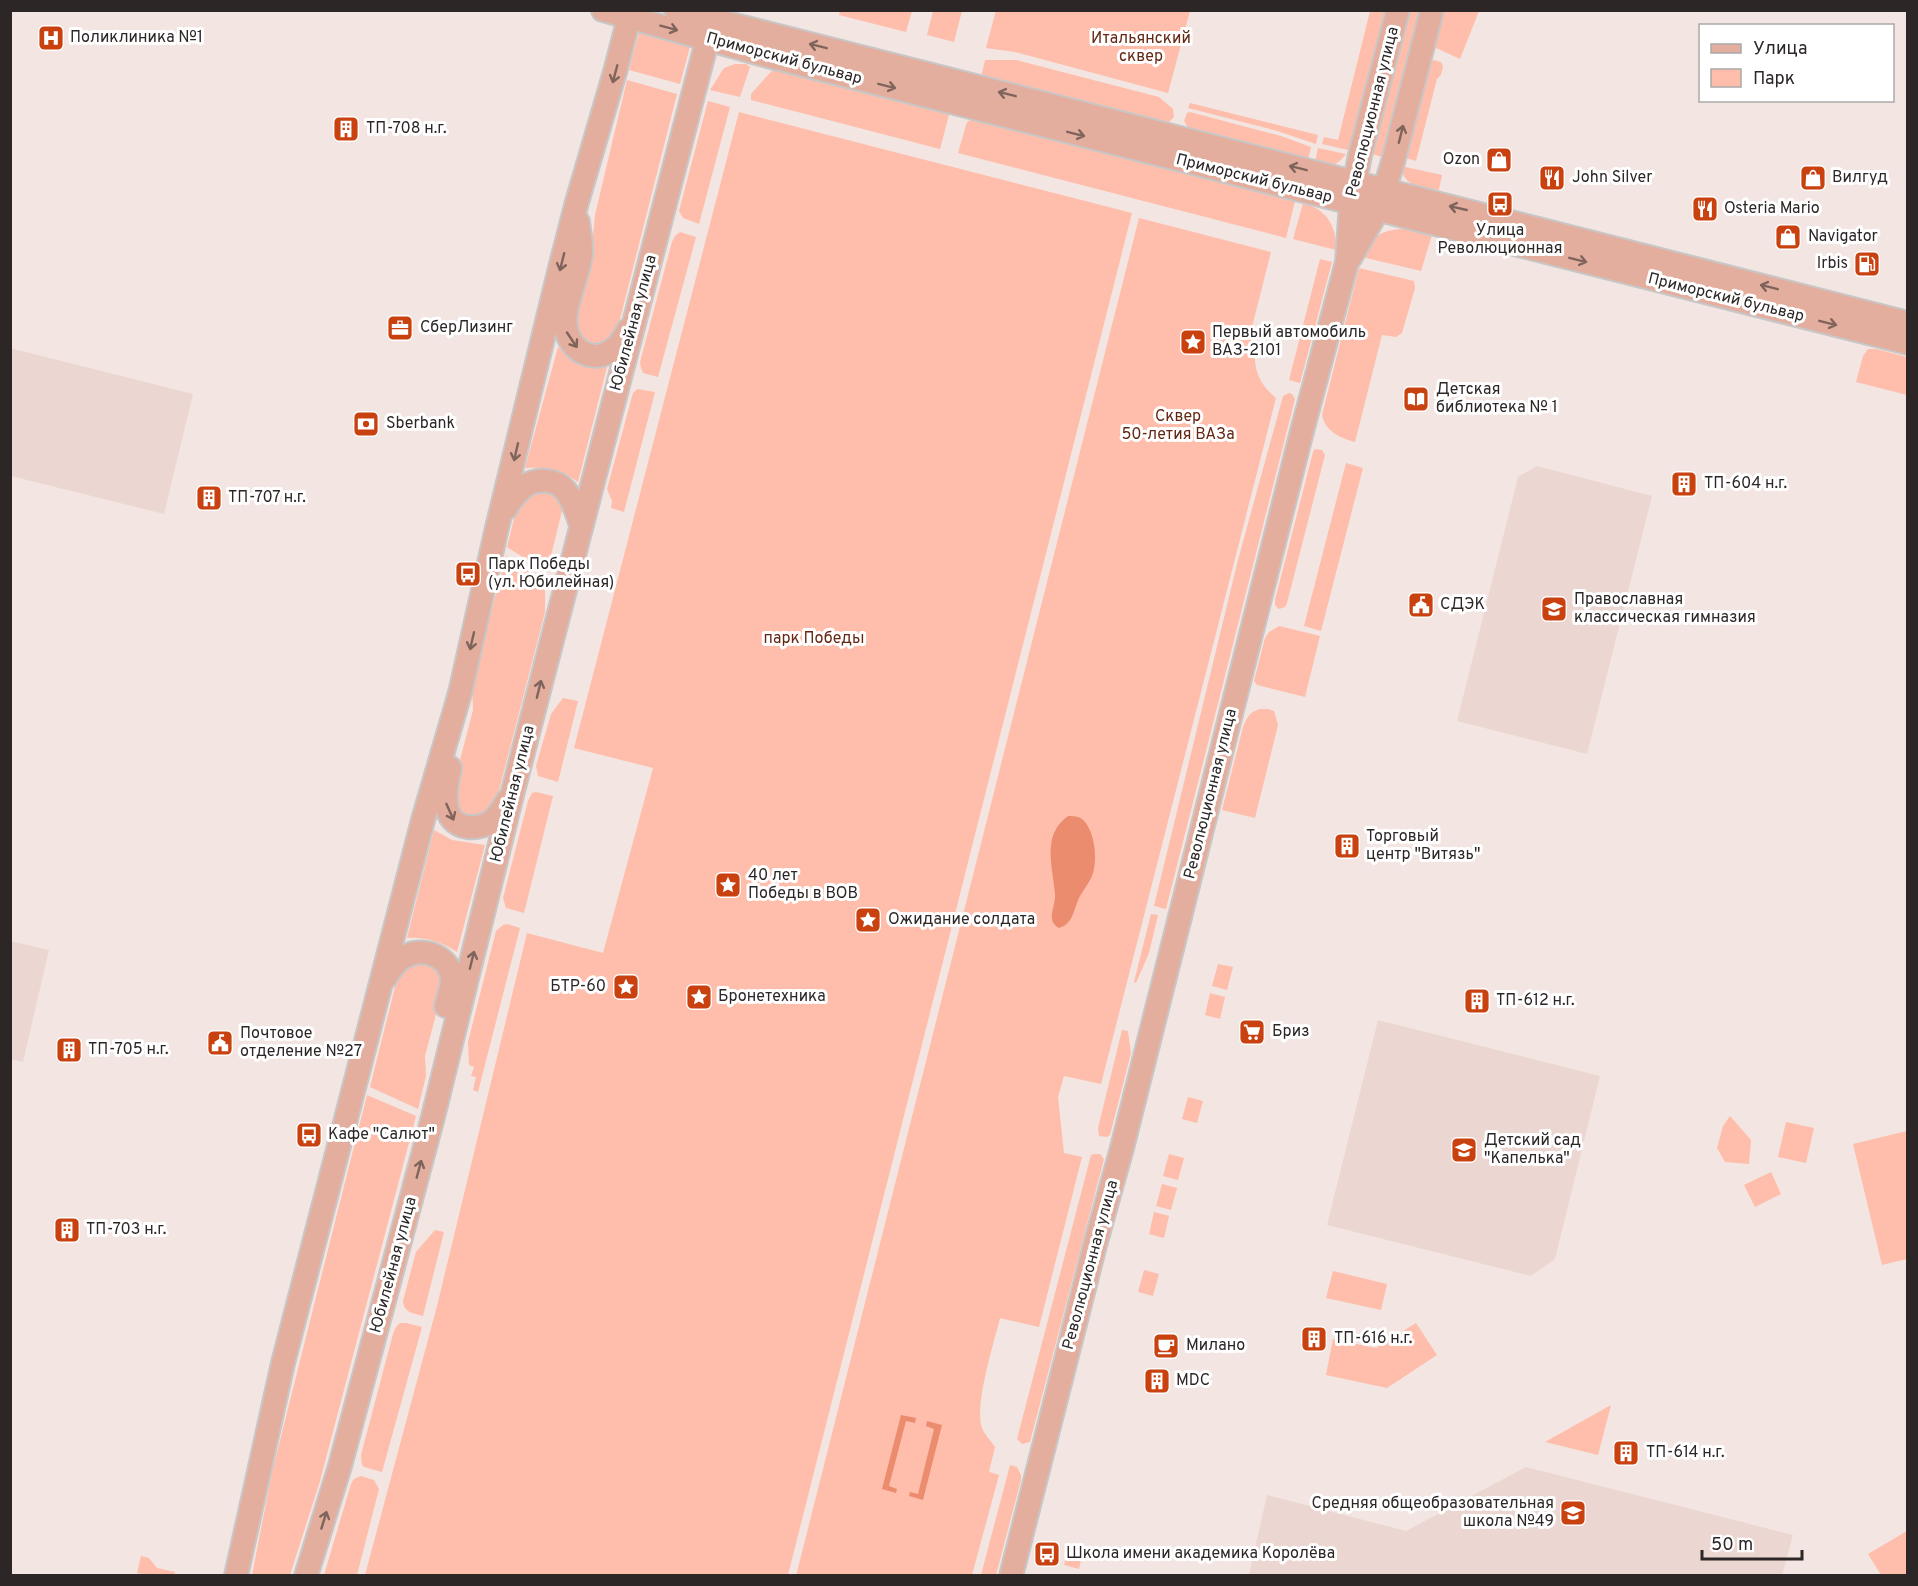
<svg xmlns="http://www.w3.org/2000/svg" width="1918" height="1586" font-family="Overpass,sans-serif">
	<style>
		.built { fill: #ecd6d1 }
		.green { fill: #febeab }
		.water { fill: #ec8c6f }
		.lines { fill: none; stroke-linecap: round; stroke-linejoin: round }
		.major-casing { stroke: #c8c7c7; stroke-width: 26 }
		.major { stroke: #e4ae9e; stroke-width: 22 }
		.oneway { stroke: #7f645c }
		.labels { text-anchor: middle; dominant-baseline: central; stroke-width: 6; stroke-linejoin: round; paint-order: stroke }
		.poi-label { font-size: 16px; fill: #2c2726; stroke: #fff; text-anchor: start }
		.park-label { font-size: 16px; fill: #642714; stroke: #fff }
		.street-label { font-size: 16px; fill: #2c2726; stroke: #fff }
	</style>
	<rect width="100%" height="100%" fill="#f3e5e1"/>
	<g class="built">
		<path d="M10,348L193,394L164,514L11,476Z"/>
		<path d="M1537,466L1652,496L1587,754L1457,721L1518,477Z"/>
		<path d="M10,941L49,950L23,1062L11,1059Z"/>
		<path d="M1378,1020L1600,1076L1555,1259L1531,1276L1327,1225Z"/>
		<path d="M1526,1467L1793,1535L1782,1575H1249L1267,1495L1406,1531Z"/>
	</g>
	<g class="green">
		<path d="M996,10H1190V11L1168,93L1015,52L986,48Z"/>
		<path d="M840,11V10L912,11L906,32L839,15Z"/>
		<path d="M933,11H962L954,42L927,35Z"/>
		<path d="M1370,11H1385L1351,144L1348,150L1322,144L1324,137L1338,140Z"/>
		<path d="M1406,11H1419L1382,157L1369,153Z"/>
		<path d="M1439,11H1479L1460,59L1432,46Z"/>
		<path d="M641,25L692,39L680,84L629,70Z"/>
		<path d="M985,60H1016L1159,97L1173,109L1174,117L1167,124L981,77Z"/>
		<path d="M1434,60L1441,62L1443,66L1441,75L1437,79L1416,161L1402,157L1428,62Z"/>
		<path d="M735,64H746L750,67L740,97L710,90L724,68Z"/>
		<path d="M776,66L950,111L940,149L751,100V94Z"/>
		<path d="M627,80L677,94L616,335L603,345L586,344L573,325L592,245L595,215Z"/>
		<path d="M708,101L730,107L699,224L683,218L679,211Z"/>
		<path d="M1190,103L1318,135L1316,144L1274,130L1188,108Z"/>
		<path d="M739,112L1132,213L788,1575H365L437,1306L527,933L603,953L653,768L574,748Z"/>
		<path d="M1190,112L1281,136L1311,147L1308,160L1189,129L1184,121L1187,113Z"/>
		<path d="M976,118L1295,201L1286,238L958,153L966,125L968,121Z"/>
		<path d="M1318,148L1346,154C1335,168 1331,166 1315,162Z"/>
		<path d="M1401,166L1442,175L1438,194C1422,189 1403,186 1401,166Z"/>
		<path d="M1303,203C1326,209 1337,226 1336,250L1293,239Z"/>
		<path d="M1139,218L1271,252L1251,331L1258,335C1251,361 1255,381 1276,398L1101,1084L1064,1076L1058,1097L1064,1153L1082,1157L1039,1327L1000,1318C994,1343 974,1405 982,1428C984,1434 991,1441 995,1447L989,1472L999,1475L972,1575L796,1576Z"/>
		<path d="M1404,229L1432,235L1421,271L1362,257C1374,236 1379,230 1404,229Z"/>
		<path d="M680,232L696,237L658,377L643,373L641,368L640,362L672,242L675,236Z"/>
		<path d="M1320,259L1332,262L1300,383L1289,380Z"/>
		<path d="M1359,268L1414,281L1415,288L1402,333L1396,337L1382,335L1355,442C1340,438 1325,431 1322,415Z"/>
		<path d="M558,347C573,362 585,368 607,367L578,482C559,469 548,467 525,468Z"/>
		<path d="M1868,349H1876L1907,357V395L1856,382L1863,356Z"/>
		<path d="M637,389L655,392L624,512L611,508L612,501L607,489L633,393Z"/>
		<path d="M1289,393L1292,394L1295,399L1166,909L1154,906L1238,560L1283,396Z"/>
		<path d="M1315,449L1322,450L1325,455L1287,603L1285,607L1279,609L1275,605V600L1313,452Z"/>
		<path d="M1346,463L1363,468L1321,631L1304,626Z"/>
		<path d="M528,492H554L563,507L547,572L507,547L517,507Z"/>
		<path d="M506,556L545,581V612L495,806L490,814L469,822L452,803V791L473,710L472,684Z"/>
		<path d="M1279,626L1320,636L1305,697L1257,685L1254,681L1265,638L1269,632Z"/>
		<path d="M563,698L578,701L558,782L538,776L536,766L551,714Z"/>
		<path d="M1260,709H1268L1274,711L1278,725L1255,818L1222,810L1243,727C1247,718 1249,712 1260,709Z"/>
		<path d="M536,792L553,796L524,913L506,908L503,898L528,801L532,793Z"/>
		<path d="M434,830L452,840L485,845L457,952C441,942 427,937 407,938Z"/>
		<path d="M1151,914L1158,915L1149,953L1136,983L1134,982Z"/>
		<path d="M507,924L520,928L478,1092L473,1090L476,1077L471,1076L474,1067L469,1065L468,1042L496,931L503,925Z"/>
		<path d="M417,960L439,968L443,988L425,1056L426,1076L418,1109L370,1087L398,975Z"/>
		<path d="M1218,964L1233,967L1227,990L1212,986Z"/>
		<path d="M1210,993L1225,997L1220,1019L1205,1015Z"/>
		<path d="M1122,1030L1128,1031L1131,1053L1111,1131L1110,1135L1107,1137L1099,1136L1098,1128Z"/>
		<path d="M367,1095L416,1116L320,1481L290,1575H252L272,1472Z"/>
		<path d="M1188,1097L1203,1101L1197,1123L1182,1119Z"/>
		<path d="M1730,1116L1751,1140L1749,1164L1725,1162L1717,1148L1723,1126Z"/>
		<path d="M1786,1122L1814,1128L1806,1163L1778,1157Z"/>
		<path d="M1907,1131V1259L1882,1265L1853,1144Z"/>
		<path d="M1094,1154H1100L1104,1159L1030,1442L1022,1444L1017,1439L1091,1155Z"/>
		<path d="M1169,1154L1184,1158L1178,1180L1163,1176Z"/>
		<path d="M1771,1172L1781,1194L1755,1207L1744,1185Z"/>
		<path d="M1162,1184L1177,1188L1171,1210L1156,1206Z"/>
		<path d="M1154,1212L1169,1216L1164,1238L1149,1234Z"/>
		<path d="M435,1230L444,1232L423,1316C413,1313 404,1313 403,1301L416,1252Z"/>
		<path d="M1144,1270L1159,1274L1153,1296L1138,1292Z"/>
		<path d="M1333,1271L1387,1284L1381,1310L1326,1298Z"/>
		<path d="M400,1323H406L422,1327L382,1472L364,1467L362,1465L361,1455L393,1334L396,1327Z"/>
		<path d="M1416,1323L1437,1355L1387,1388L1326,1375L1333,1339L1376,1348Z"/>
		<path d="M1611,1405L1598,1455L1545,1442Z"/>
		<path d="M1010,1465L1017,1467L1021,1475V1480L996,1575H981Z"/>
		<path d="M361,1476L374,1480L379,1489L357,1575H324L351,1484L354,1479Z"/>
		<path d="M1907,1531V1575H1881L1868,1554Z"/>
		<path d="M1069,1544L1084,1547L1079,1569L1064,1565Z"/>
		<path d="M141,1556L149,1558L157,1568L175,1572L174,1575H147L137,1573Z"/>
	</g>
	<g class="water">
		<path d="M1068,816C1073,816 1078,816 1082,819C1094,829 1097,855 1094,869C1092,881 1084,888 1079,898C1074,909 1073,924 1059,928C1045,920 1056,907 1055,894C1053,867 1041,835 1068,816Z"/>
		<path d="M901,1415L916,1418L915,1423L906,1421L889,1486L897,1489L896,1493L882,1489Z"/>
		<path d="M927,1421L942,1425L923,1500L909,1496L910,1492L918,1494L934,1429L926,1426Z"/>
	</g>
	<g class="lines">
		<defs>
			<g id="major">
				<path d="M603,10L764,55L1908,343"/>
				<path d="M676,10L1908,323"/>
				<path d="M578,222C579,232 582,244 581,254C578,285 548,327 580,351C586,355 595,357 602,355C616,351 621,342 628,330"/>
				<path d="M1350,258L1378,210L1393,162L1432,10"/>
				<path d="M506,508C511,500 517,491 525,486C536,478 556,479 565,490C573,500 577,513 581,525"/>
				<path d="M450,768C445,789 439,823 468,827C476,828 484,826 491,822C498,817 503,807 508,800"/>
				<path d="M385,978C390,970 396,961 404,957C423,946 449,956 452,978C453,987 448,998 446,1006"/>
				<path d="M236,1576L283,1363L423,820L460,693L496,532L560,268L577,202L615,72L631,10"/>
				<path d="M306,1576L340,1466L433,1117L512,795L715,10"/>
				<path d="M1011,1576L1095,1245L1122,1148L1301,435L1347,262L1351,203L1360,155L1398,10"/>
			</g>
		</defs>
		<use href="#major" class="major-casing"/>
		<use href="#major" class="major"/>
	</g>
	<defs><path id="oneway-shaft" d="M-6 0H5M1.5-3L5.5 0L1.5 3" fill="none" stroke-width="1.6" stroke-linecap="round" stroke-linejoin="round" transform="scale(1.5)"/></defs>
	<g class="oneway">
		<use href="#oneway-shaft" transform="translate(669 28) rotate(15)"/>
		<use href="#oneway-shaft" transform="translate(818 46) rotate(-166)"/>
		<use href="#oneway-shaft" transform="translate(615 74) rotate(105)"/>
		<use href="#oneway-shaft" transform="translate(887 86) rotate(14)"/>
		<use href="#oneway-shaft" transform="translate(1007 94) rotate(-166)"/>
		<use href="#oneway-shaft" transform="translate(1076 134) rotate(14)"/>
		<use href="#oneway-shaft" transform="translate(1401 134) rotate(-76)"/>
		<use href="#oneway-shaft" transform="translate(1298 168) rotate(-166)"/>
		<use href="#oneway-shaft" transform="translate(1458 208) rotate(-167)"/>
		<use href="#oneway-shaft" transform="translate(1578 260) rotate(14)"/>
		<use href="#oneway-shaft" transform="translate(562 262) rotate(104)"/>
		<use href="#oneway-shaft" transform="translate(1769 287) rotate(-166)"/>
		<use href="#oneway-shaft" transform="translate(1828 323) rotate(14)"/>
		<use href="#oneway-shaft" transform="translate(572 340) rotate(56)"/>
		<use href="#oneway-shaft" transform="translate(516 452) rotate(103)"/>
		<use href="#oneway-shaft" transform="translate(472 641) rotate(103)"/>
		<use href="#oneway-shaft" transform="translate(539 689) rotate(-76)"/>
		<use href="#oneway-shaft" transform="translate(450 812) rotate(66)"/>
		<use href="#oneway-shaft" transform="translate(472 960) rotate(-76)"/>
		<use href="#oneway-shaft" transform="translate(419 1169) rotate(-75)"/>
		<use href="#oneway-shaft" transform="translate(324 1520) rotate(-73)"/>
	</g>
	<defs>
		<symbol id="hospital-square" viewBox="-11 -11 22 22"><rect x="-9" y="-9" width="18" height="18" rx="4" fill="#c9410f" stroke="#fff"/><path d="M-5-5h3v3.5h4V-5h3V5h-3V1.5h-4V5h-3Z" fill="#fff"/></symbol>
		<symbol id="building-square" viewBox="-11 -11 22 22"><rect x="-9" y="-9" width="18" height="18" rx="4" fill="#c9410f" stroke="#fff"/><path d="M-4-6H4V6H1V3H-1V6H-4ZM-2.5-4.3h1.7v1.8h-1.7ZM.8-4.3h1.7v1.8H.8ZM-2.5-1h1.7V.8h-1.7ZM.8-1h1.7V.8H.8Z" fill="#fff"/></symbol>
		<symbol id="shop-square" viewBox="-11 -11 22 22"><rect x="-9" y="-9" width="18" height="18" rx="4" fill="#c9410f" stroke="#fff"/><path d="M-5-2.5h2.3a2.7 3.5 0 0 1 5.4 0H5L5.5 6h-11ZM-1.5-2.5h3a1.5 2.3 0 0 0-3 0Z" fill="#fff"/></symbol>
		<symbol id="restaurant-square" viewBox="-11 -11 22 22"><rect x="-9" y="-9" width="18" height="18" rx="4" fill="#c9410f" stroke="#fff"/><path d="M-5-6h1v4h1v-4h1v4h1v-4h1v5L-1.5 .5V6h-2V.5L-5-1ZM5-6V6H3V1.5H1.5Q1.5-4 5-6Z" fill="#fff"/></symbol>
		<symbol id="bus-square" viewBox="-11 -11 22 22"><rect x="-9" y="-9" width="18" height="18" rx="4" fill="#c9410f" stroke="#fff"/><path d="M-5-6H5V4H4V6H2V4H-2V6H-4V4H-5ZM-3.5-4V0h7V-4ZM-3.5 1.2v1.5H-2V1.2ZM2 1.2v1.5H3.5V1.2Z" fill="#fff"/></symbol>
		<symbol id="fuel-square" viewBox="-11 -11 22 22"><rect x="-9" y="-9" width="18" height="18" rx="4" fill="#c9410f" stroke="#fff"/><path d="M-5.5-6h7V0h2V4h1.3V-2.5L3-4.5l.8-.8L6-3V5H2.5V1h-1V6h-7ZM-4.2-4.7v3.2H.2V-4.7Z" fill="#fff"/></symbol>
		<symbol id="office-square" viewBox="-11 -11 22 22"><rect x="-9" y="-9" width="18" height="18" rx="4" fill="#c9410f" stroke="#fff"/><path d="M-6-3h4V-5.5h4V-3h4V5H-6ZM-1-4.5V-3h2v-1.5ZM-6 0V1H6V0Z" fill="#fff"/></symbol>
		<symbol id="sight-square" viewBox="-11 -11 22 22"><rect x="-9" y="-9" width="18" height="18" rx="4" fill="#c9410f" stroke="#fff"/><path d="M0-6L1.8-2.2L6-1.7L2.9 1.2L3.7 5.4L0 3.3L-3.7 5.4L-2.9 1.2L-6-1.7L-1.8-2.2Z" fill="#fff"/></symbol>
		<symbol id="library-square" viewBox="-11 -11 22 22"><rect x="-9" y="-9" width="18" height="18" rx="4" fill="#c9410f" stroke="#fff"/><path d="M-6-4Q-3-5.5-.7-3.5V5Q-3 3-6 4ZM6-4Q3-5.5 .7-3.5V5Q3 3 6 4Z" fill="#fff"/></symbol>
		<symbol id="bank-square" viewBox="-11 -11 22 22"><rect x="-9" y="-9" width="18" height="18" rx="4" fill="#c9410f" stroke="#fff"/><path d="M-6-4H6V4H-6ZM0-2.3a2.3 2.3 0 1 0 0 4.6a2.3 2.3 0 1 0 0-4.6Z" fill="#fff"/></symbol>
		<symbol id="civic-square" viewBox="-11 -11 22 22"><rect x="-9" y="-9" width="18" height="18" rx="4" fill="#c9410f" stroke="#fff"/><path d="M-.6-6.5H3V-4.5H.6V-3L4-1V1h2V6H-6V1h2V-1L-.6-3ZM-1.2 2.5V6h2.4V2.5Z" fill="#fff"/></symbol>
		<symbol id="school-square" viewBox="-11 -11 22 22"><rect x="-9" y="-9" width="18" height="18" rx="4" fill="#c9410f" stroke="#fff"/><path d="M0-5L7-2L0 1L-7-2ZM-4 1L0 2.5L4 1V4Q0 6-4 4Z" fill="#fff"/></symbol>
		<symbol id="supermarket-square" viewBox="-11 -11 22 22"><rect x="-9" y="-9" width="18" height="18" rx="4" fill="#c9410f" stroke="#fff"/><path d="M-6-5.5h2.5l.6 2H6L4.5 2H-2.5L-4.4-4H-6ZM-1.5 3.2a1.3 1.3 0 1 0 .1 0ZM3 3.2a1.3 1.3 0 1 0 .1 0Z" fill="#fff"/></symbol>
		<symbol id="cafe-square" viewBox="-11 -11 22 22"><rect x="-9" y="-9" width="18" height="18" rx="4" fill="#c9410f" stroke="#fff"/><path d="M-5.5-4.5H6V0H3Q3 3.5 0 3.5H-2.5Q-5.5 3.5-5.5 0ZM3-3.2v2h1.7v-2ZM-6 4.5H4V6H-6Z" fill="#fff"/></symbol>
	</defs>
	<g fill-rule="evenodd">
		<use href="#hospital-square" x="36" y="23" width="30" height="30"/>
		<use href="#building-square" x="331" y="114" width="30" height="30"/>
		<use href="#shop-square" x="1484" y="145" width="30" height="30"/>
		<use href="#restaurant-square" x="1537" y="163" width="30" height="30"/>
		<use href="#shop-square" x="1798" y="163" width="30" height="30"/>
		<use href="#bus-square" x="1485" y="189" width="30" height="30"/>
		<use href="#restaurant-square" x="1690" y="194" width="30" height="30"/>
		<use href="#shop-square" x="1773" y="222" width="30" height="30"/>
		<use href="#fuel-square" x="1852" y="249" width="30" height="30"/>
		<use href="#office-square" x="385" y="313" width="30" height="30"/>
		<use href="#sight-square" x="1178" y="327" width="30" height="30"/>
		<use href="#library-square" x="1401" y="384" width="30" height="30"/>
		<use href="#bank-square" x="351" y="409" width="30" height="30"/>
		<use href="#building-square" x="1669" y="469" width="30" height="30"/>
		<use href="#building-square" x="194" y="483" width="30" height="30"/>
		<use href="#bus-square" x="453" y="559" width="30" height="30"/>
		<use href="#civic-square" x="1406" y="590" width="30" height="30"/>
		<use href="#school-square" x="1539" y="594" width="30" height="30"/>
		<use href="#building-square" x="1332" y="831" width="30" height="30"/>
		<use href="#sight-square" x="713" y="870" width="30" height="30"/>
		<use href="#sight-square" x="853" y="905" width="30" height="30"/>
		<use href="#sight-square" x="611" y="972" width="30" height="30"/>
		<use href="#sight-square" x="684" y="982" width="30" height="30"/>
		<use href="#building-square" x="1462" y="986" width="30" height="30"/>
		<use href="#supermarket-square" x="1237" y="1017" width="30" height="30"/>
		<use href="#civic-square" x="205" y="1028" width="30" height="30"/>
		<use href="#building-square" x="54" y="1035" width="30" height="30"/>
		<use href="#bus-square" x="294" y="1120" width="30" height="30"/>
		<use href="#school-square" x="1449" y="1135" width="30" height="30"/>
		<use href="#building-square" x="52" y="1215" width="30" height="30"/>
		<use href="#building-square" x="1299" y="1324" width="30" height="30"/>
		<use href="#cafe-square" x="1151" y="1331" width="30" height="30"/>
		<use href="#building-square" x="1142" y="1366" width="30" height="30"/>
		<use href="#building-square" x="1611" y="1438" width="30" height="30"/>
		<use href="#school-square" x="1558" y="1498" width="30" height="30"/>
		<use href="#bus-square" x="1032" y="1539" width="30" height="30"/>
	</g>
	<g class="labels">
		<g class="poi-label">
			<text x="70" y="38">Поликлиника №1</text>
			<text x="366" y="129">ТП-708 н.г.</text>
			<text x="1480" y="160" text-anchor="end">Ozon</text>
			<text x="1572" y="178">John Silver</text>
			<text x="1832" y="178">Вилгуд</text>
			<text x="1724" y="209">Osteria Mario</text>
			<text x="1500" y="231" text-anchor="middle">Улица<tspan x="1500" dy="18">Революционная</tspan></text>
			<text x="1808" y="237">Navigator</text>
			<text x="1848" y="264" text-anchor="end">Irbis</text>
			<text x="420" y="328">СберЛизинг</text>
			<text x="1212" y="333">Первый автомобиль<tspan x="1212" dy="18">ВАЗ-2101</tspan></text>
			<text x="1436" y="390">Детская<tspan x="1436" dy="18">библиотека № 1</tspan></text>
			<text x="386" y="424">Sberbank</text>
			<text x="1704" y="484">ТП-604 н.г.</text>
			<text x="228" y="498">ТП-707 н.г.</text>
			<text x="488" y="565">Парк Победы<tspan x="488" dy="18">(ул. Юбилейная)</tspan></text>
			<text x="1574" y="600">Православная<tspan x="1574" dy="18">классическая гимназия</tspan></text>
			<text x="1440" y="605">СДЭК</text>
			<text x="1366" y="837">Торговый<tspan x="1366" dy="18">центр "Витязь"</tspan></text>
			<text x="748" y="876">40 лет<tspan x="748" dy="18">Победы в ВОВ</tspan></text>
			<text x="888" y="920">Ожидание солдата</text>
			<text x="606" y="987" text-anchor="end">БТР-60</text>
			<text x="718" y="997">Бронетехника</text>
			<text x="1496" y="1001">ТП-612 н.г.</text>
			<text x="1272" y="1032">Бриз</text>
			<text x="240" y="1034">Почтовое<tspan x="240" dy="18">отделение №27</tspan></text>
			<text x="88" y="1050">ТП-705 н.г.</text>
			<text x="328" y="1135">Кафе "Салют"</text>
			<text x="1484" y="1141">Детский сад<tspan x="1484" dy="18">"Капелька"</tspan></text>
			<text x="86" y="1230">ТП-703 н.г.</text>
			<text x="1334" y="1339">ТП-616 н.г.</text>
			<text x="1186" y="1346">Милано</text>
			<text x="1176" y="1381">MDC</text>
			<text x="1646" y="1453">ТП-614 н.г.</text>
			<text x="1554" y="1504" text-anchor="end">Средняя общеобразовательная<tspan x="1554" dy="18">школа №49</tspan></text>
			<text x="1066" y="1554">Школа имени академика Королёва</text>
		</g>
		<g class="park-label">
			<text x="1141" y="39">Итальянский<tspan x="1141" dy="18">сквер</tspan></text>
			<text x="1178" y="417">Сквер<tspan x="1178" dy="18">50-летия ВАЗа</tspan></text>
			<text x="814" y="639">парк Победы</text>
		</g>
		<g class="street-label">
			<text transform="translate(784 59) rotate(15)">Приморский бульвар</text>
			<text transform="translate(1373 112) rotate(-76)">Революционная улица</text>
			<text transform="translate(1254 179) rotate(14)">Приморский бульвар</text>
			<text transform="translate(1726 298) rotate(14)">Приморский бульвар</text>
			<text transform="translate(634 323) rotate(-75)">Юбилейная улица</text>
			<text transform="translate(513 794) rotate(-76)">Юбилейная улица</text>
			<text transform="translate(1211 794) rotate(-76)">Революционная улица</text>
			<text transform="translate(394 1265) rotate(-75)">Юбилейная улица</text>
			<text transform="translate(1091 1265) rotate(-75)">Революционная улица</text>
		</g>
	</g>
	<rect width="1918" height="1586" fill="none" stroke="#2c2726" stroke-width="24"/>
	<rect x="1699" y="24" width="195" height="78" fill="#ffffff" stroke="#aba9a8" stroke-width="1.5"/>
	<rect x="1711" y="44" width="30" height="9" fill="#e4ae9e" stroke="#aba9a8" stroke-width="1.5"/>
	<text x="1753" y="54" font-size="18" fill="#2c2726">Улица</text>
	<rect x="1711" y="69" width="30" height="18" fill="#febeab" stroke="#aba9a8" stroke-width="1.5"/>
	<text x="1753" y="84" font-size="18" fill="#2c2726">Парк</text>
	<path d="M1702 1550v9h100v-9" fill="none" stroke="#2c2726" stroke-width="3"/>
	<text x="1711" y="1550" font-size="18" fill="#2c2726" stroke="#ffffff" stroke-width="4.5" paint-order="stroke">50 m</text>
</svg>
